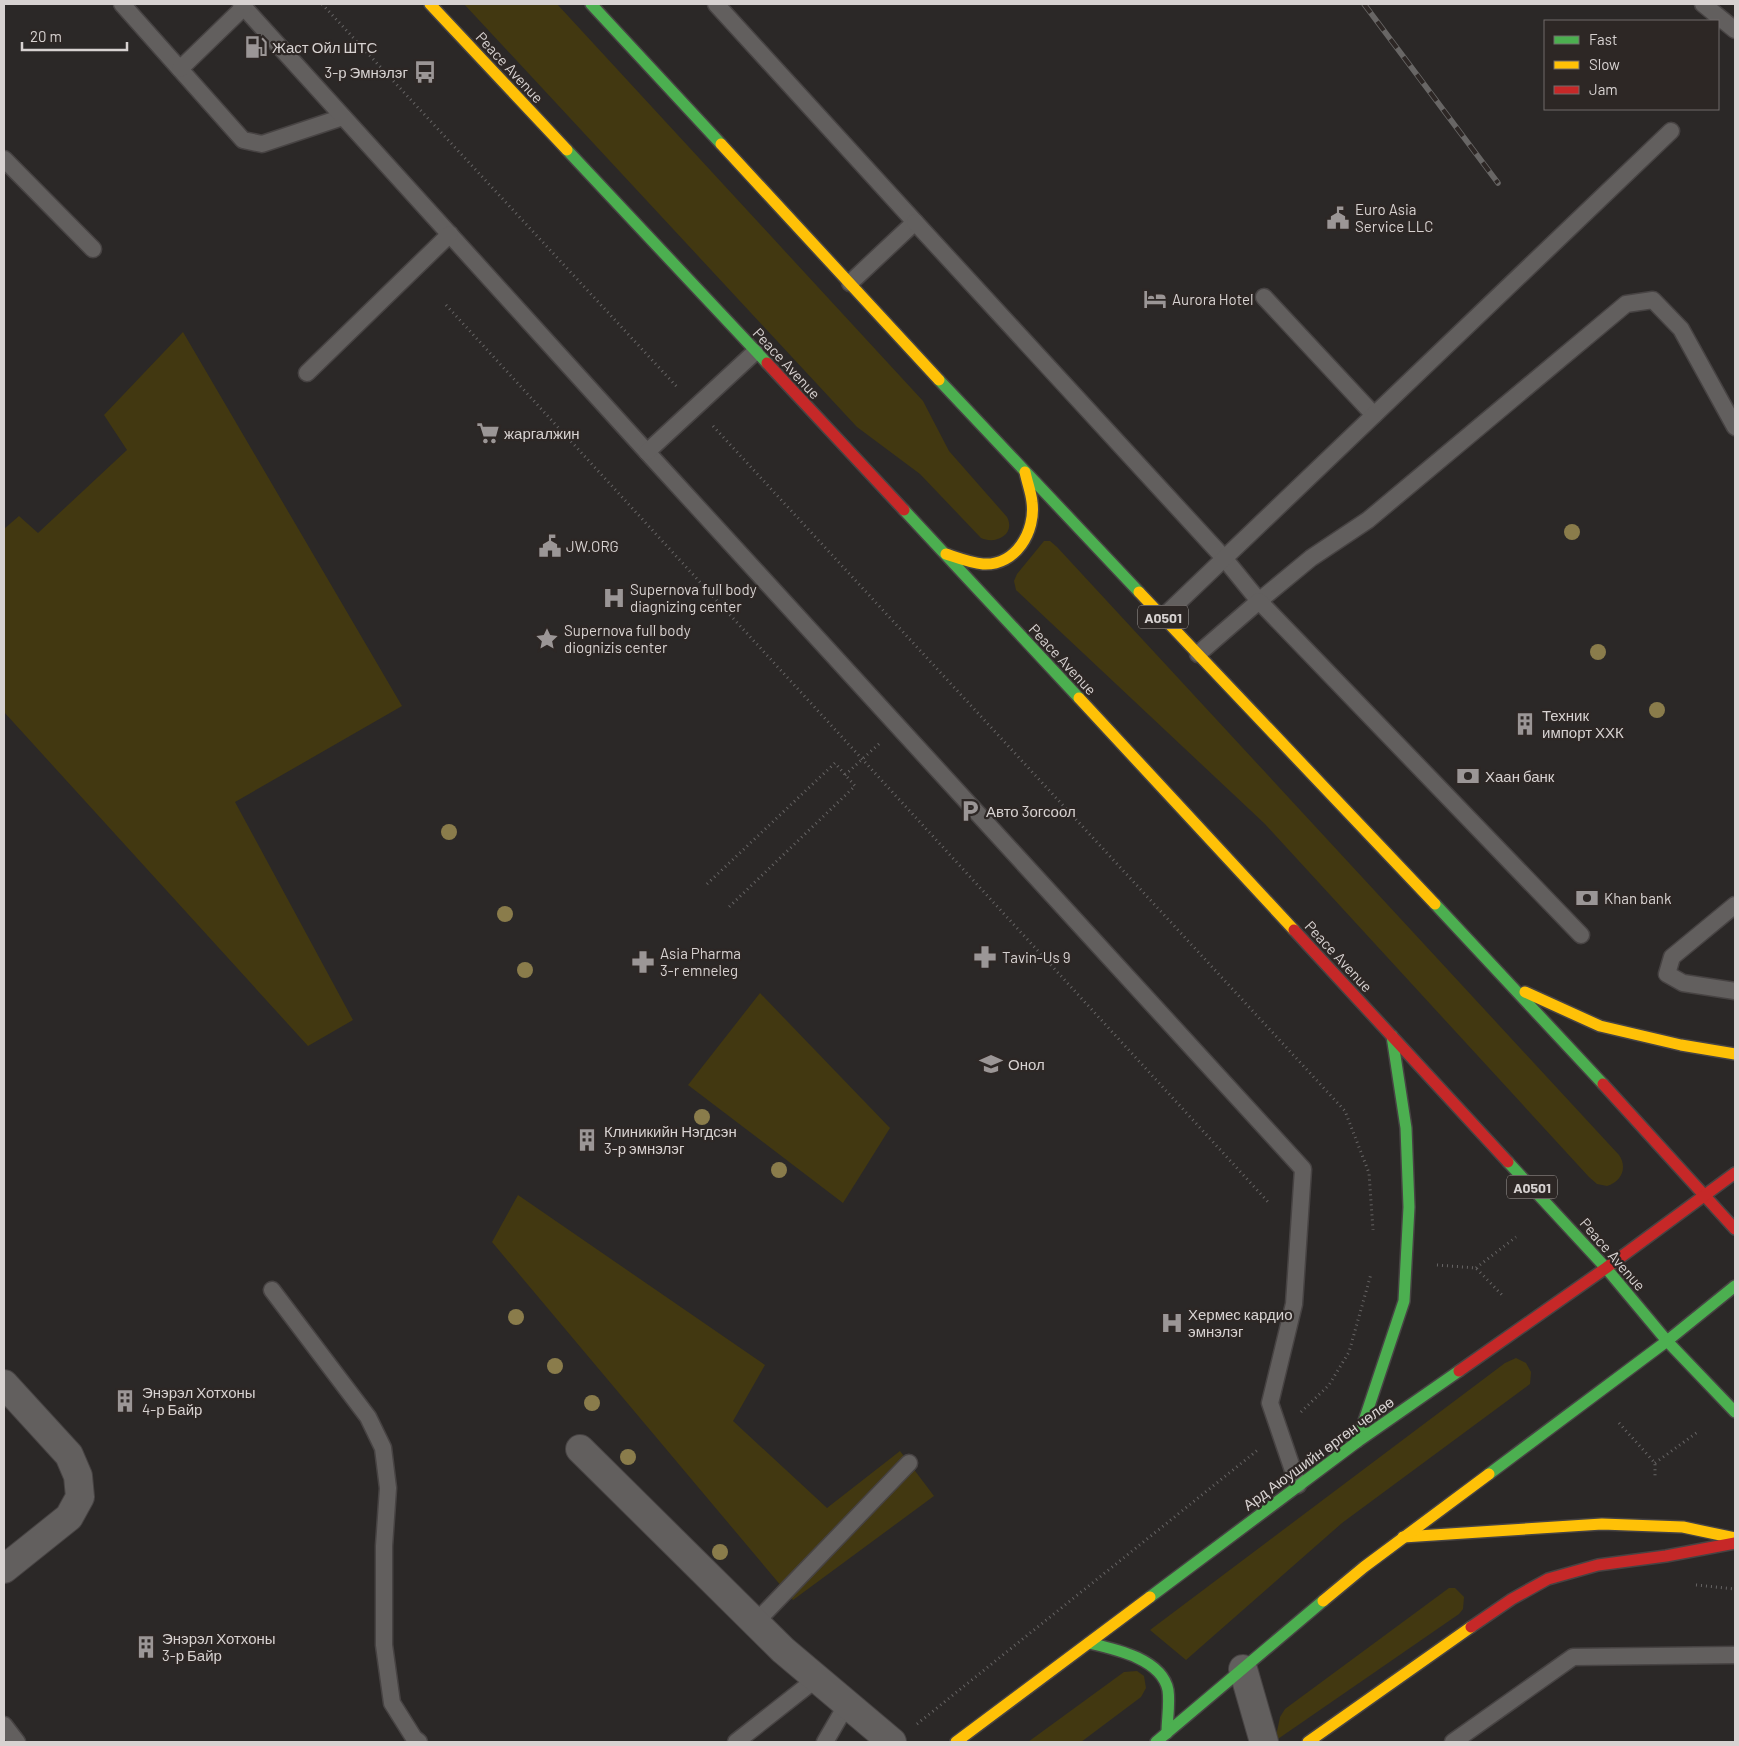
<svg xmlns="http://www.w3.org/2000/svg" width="1739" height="1746" font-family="Barlow,sans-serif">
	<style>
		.green { fill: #423811 }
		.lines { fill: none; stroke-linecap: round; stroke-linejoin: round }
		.lane-casing { stroke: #474343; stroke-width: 19 }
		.street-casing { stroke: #474343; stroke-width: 30 }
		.fast-casing { stroke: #474343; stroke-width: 14 }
		.slow-casing { stroke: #474343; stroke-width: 14 }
		.jam-casing { stroke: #474343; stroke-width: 14 }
		.path { stroke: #676565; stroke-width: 3; stroke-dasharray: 1 4; stroke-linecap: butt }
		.lane { stroke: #625f5e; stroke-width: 16 }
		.street { stroke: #625f5e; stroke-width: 28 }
		.fast { stroke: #4caf50; stroke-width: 11 }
		.slow { stroke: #ffc107; stroke-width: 11 }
		.jam { stroke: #c62828; stroke-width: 11 }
		.rail-casing { stroke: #686665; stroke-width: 5.5 }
		.rail { stroke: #2d2725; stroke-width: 4; stroke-dasharray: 11; stroke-linecap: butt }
		.tree { fill: #8a7c4b }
		.labels { text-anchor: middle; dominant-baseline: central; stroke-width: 4.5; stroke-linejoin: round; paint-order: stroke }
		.shield { fill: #2d2725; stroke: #a49f9d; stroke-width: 1 }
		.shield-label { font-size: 14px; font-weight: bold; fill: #d7d2d1 }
		.poi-label { font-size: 15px; fill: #d7d2d1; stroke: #2d2725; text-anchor: start }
		.street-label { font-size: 15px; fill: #d7d2d1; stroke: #2d2725 }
	</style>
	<rect width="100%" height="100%" fill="#2b2827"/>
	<g class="green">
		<path d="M464,4H557L923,401L949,451L1007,517C1016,534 996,545 981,538L920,474L857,427Z"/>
		<path d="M183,332L402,706L235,802L353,1020L308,1046L4,712V529L19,516L38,533L127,450L104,415Z"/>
		<path d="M1044,541H1050L1057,547L1619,1155C1628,1168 1621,1182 1607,1186L1597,1184L1589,1177L1265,824L1016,590L1014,581L1017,574Z"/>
		<path d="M760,993L890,1128L843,1203L688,1085Z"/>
		<path d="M518,1195L765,1365L733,1421L827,1508L900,1451L934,1496L793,1600L492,1242Z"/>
		<path d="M1516,1358L1526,1363L1531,1372L1530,1384L1342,1523L1186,1660L1150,1630L1505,1363Z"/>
		<path d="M1449,1588H1455L1464,1597L1463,1609L1459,1614L1275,1741L1280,1717L1285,1709Z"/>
		<path d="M1137,1671L1144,1676L1146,1688L1141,1697L1081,1742H1028L1124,1672Z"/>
	</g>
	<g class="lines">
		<defs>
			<g id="lane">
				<path d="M122,4L243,140L262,144L343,117"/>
				<path d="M241,4L647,452L1303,1169L1294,1304L1270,1403L1298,1485"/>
				<path d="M716,4L915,222L850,283"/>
				<path d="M1703,4L1735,30"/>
				<path d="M180,69L244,7"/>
				<path d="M4,159L93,249"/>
				<path d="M915,222L1224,558L1259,601L1311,558L1368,520L1626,304L1653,300L1681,329L1735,427"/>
				<path d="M1264,297L1374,415"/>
				<path d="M307,373L450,234"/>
				<path d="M647,452L755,352"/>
				<path d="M1163,617L1671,131"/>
				<path d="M1198,654L1259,601L1581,935"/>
				<path d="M1735,905L1672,957L1667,974L1683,983L1735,991"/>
				<path d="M272,1290L368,1417L383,1448L388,1488L384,1546V1645L392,1703L414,1738L419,1742"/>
				<path d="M755,1623L909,1463"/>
				<path d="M4,1725L17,1742"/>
				<path d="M736,1742L816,1679"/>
				<path d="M825,1742L847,1704"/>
				<path d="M1453,1742L1573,1657L1735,1655"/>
			</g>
			<g id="street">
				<path d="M4,1384L69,1455L78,1476L80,1497L69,1517L4,1569"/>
				<path d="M580,1449L783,1650L892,1742"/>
				<path d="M1243,1669L1264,1742"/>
			</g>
			<g id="fast">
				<path d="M591,4L721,144"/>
				<path d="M567,150L767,363"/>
				<path d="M939,380L1139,592"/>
				<path d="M904,510L1079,698"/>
				<path d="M1435,904L1603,1084"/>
				<path d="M1508,1162L1606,1268L1667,1341L1735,1412"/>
				<path d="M1357,1442L1404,1301L1409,1207L1406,1128L1392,1036"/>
				<path d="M1489,1474L1667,1341L1735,1286"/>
				<path d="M1150,1597L1357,1442L1459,1371"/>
				<path d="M1089,1643C1115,1649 1162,1659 1168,1690C1170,1704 1167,1719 1167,1733"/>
				<path d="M1156,1742L1323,1601"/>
			</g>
			<g id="slow">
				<path d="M430,4L567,150"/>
				<path d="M721,144L939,380"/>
				<path d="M946,554C958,558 971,563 983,564C1016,566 1036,531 1032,502C1031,492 1027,482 1025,472"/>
				<path d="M1139,592L1435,904"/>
				<path d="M1079,698L1294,930"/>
				<path d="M1525,992L1600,1026L1681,1045L1735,1054"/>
				<path d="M1403,1537L1602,1524L1683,1527L1735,1538"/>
				<path d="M1323,1601L1364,1567L1489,1474"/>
				<path d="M956,1742L1150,1597"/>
				<path d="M1308,1742L1471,1627"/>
			</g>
			<g id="jam">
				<path d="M767,363L904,510"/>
				<path d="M1294,930L1508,1162"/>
				<path d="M1603,1084L1735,1229"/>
				<path d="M1459,1371L1606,1268L1735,1173"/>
				<path d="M1471,1627L1512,1599L1548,1579L1598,1565L1666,1556L1735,1543"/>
			</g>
		</defs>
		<use href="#lane" class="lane-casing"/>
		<use href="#street" class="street-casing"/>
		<use href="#fast" class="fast-casing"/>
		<use href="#slow" class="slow-casing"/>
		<use href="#jam" class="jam-casing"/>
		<g class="path">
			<path d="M322,4L678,388"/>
			<path d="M446,305L1269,1203"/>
			<path d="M713,426L1345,1111L1369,1173L1373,1230"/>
			<path d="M845,775L880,743"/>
			<path d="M707,884L835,763L855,786L729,907"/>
			<path d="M1437,1265L1476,1268L1503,1296"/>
			<path d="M1476,1268L1516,1237"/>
			<path d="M1301,1412L1329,1385L1349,1352L1371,1274"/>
			<path d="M1619,1423L1655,1463V1477"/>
			<path d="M1655,1463L1699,1431"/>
			<path d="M1696,1585L1735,1589"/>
			<path d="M917,1724L1259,1449"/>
		</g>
		<use href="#lane" class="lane"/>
		<use href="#street" class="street"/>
		<use href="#fast" class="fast"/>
		<use href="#slow" class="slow"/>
		<use href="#jam" class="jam"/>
		<defs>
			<path id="rail" d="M1364,4L1498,183"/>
		</defs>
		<use href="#rail" class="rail-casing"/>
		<use href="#rail" class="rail"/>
	</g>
	<g class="tree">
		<circle cx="1572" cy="532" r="8"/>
		<circle cx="1598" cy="652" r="8"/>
		<circle cx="1657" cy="710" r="8"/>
		<circle cx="449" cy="832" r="8"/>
		<circle cx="505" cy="914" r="8"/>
		<circle cx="525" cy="970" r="8"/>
		<circle cx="702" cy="1117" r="8"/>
		<circle cx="779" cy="1170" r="8"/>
		<circle cx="516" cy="1317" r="8"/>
		<circle cx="555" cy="1366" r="8"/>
		<circle cx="592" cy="1403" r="8"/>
		<circle cx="628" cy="1457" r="8"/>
		<circle cx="720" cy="1552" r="8"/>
	</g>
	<defs>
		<symbol id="fuel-bare" viewBox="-9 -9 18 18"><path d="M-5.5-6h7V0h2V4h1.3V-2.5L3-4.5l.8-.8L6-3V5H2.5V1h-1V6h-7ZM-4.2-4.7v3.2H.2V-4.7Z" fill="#9b9696" stroke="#2d2725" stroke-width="2.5" paint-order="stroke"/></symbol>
		<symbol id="bus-bare" viewBox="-9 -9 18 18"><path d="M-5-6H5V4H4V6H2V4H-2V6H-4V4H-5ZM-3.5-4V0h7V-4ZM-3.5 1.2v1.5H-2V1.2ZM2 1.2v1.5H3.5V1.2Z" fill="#9b9696" stroke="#2d2725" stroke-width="2.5" paint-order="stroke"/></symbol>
		<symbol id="civic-bare" viewBox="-9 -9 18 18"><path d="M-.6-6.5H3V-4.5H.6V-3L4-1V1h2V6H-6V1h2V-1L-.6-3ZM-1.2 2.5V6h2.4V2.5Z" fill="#9b9696" stroke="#2d2725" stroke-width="2.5" paint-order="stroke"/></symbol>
		<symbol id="hotel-bare" viewBox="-9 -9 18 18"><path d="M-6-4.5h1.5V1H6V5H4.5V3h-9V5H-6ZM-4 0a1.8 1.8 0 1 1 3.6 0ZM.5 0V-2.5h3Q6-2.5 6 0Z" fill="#9b9696" stroke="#2d2725" stroke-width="2.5" paint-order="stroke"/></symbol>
		<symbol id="supermarket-bare" viewBox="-9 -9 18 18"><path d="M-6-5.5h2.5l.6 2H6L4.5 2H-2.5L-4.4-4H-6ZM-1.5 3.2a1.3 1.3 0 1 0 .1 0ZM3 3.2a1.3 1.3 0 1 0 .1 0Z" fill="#9b9696" stroke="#2d2725" stroke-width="2.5" paint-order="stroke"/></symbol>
		<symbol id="hospital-bare" viewBox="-9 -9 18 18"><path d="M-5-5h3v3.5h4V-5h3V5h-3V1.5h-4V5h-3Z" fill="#9b9696" stroke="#2d2725" stroke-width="2.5" paint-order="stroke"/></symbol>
		<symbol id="sight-bare" viewBox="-9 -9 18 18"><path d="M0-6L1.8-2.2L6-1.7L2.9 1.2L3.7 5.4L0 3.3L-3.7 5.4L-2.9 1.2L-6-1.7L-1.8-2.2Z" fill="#9b9696" stroke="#2d2725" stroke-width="2.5" paint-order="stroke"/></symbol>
		<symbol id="building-bare" viewBox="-9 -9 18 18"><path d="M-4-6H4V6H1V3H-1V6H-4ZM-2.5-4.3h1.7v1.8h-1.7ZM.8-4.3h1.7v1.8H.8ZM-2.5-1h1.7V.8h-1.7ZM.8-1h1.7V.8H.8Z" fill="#9b9696" stroke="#2d2725" stroke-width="2.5" paint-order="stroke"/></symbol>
		<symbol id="bank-bare" viewBox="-9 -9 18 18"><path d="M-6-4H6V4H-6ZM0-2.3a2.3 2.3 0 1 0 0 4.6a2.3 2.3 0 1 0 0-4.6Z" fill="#9b9696" stroke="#2d2725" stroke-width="2.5" paint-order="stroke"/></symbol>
		<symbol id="parking-bare" viewBox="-9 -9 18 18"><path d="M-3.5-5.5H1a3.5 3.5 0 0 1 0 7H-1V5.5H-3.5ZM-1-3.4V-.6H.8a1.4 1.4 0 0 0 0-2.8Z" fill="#9b9696" stroke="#2d2725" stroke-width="2.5" paint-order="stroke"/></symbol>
		<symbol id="pharmacy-bare" viewBox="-9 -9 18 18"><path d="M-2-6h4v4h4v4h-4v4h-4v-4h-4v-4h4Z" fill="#9b9696" stroke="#2d2725" stroke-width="2.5" paint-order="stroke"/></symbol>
		<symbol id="school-bare" viewBox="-9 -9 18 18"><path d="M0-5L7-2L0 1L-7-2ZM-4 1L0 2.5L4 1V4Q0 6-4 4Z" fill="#9b9696" stroke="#2d2725" stroke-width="2.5" paint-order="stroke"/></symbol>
	</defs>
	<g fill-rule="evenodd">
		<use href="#fuel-bare" x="240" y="31" width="32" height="32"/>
		<use href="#bus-bare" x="409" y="56" width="32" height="32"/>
		<use href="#civic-bare" x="1322" y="202" width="32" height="32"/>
		<use href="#hotel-bare" x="1139" y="283" width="32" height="32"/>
		<use href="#supermarket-bare" x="472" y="417" width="32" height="32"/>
		<use href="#civic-bare" x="534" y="530" width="32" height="32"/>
		<use href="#hospital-bare" x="598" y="582" width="32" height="32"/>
		<use href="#sight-bare" x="531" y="623" width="32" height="32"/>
		<use href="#building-bare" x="1509" y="708" width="32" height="32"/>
		<use href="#bank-bare" x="1452" y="760" width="32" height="32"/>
		<use href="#parking-bare" x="954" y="795" width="32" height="32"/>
		<use href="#bank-bare" x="1571" y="882" width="32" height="32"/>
		<use href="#pharmacy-bare" x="969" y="941" width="32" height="32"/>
		<use href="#pharmacy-bare" x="627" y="946" width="32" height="32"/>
		<use href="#school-bare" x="975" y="1048" width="32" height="32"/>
		<use href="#building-bare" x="571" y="1124" width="32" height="32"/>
		<use href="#hospital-bare" x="1156" y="1307" width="32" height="32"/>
		<use href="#building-bare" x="109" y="1385" width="32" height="32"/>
		<use href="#building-bare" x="130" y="1631" width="32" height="32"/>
	</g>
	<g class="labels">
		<g class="shield">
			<rect x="1138" y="605.5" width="50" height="23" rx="4"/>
			<rect x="1507" y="1175.5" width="50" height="23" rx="4"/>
		</g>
		<g class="shield-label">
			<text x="1163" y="617">A0501</text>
			<text x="1532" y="1187">A0501</text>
		</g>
		<g class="poi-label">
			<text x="272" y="47">Жаст Ойл ШТС</text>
			<text x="408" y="72" text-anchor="end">3-р Эмнэлэг</text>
			<text x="1355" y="209">Euro Asia<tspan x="1355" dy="17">Service LLC</tspan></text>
			<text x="1172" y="299">Aurora Hotel</text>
			<text x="504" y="433">жаргалжин</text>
			<text x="566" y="546">JW.ORG</text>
			<text x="630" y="589">Supernova full body<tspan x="630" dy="17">diagnizing center</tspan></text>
			<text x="564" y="630">Supernova full body<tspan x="564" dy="17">diognizis center</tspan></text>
			<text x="1542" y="715">Техник<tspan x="1542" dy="17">импорт ХХК</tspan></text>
			<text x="1485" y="776">Хаан банк</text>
			<text x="986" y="811">Авто 3огсоол</text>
			<text x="1604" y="898">Khan bank</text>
			<text x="660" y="953">Asia Pharma<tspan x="660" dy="17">3-r emneleg</tspan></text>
			<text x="1002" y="957">Tavin-Us 9</text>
			<text x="1008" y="1064">Онол</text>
			<text x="604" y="1131">Клиникийн Нэгдсэн<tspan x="604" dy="17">3-р эмнэлэг</tspan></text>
			<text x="1188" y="1314">Хермес кардио<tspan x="1188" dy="17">эмнэлэг</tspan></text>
			<text x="142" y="1392">Энэрэл Хотхоны<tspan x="142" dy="17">4-р Байр</tspan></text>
			<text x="162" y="1638">Энэрэл Хотхоны<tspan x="162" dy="17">3-р Байр</tspan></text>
		</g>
		<g class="street-label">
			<text transform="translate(510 67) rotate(47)">Peace Avenue</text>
			<text transform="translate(787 363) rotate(47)">Peace Avenue</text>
			<text transform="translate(1063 659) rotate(47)">Peace Avenue</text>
			<text transform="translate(1339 956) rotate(47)">Peace Avenue</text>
			<text transform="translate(1613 1254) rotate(49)">Peace Avenue</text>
			<text transform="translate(1318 1453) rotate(-36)">Ард Аюушийн өргөн чөлөө</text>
		</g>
	</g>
	<rect width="1739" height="1746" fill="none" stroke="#d7d2d1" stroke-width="10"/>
	<rect x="1544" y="20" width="175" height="90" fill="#2d2725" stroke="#716b6a"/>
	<rect x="1554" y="36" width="25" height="8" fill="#4caf50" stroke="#716b6a"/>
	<text x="1589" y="45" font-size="15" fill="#d7d2d1">Fast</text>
	<rect x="1554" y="61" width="25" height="8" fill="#ffc107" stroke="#716b6a"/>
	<text x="1589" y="70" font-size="15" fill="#d7d2d1">Slow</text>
	<rect x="1554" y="86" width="25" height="8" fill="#c62828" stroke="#716b6a"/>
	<text x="1589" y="95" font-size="15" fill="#d7d2d1">Jam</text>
	<path d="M22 42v8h105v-8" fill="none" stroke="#d7d2d1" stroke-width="2.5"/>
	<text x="30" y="42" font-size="15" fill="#d7d2d1" stroke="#2d2725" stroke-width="4" paint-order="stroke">20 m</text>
</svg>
